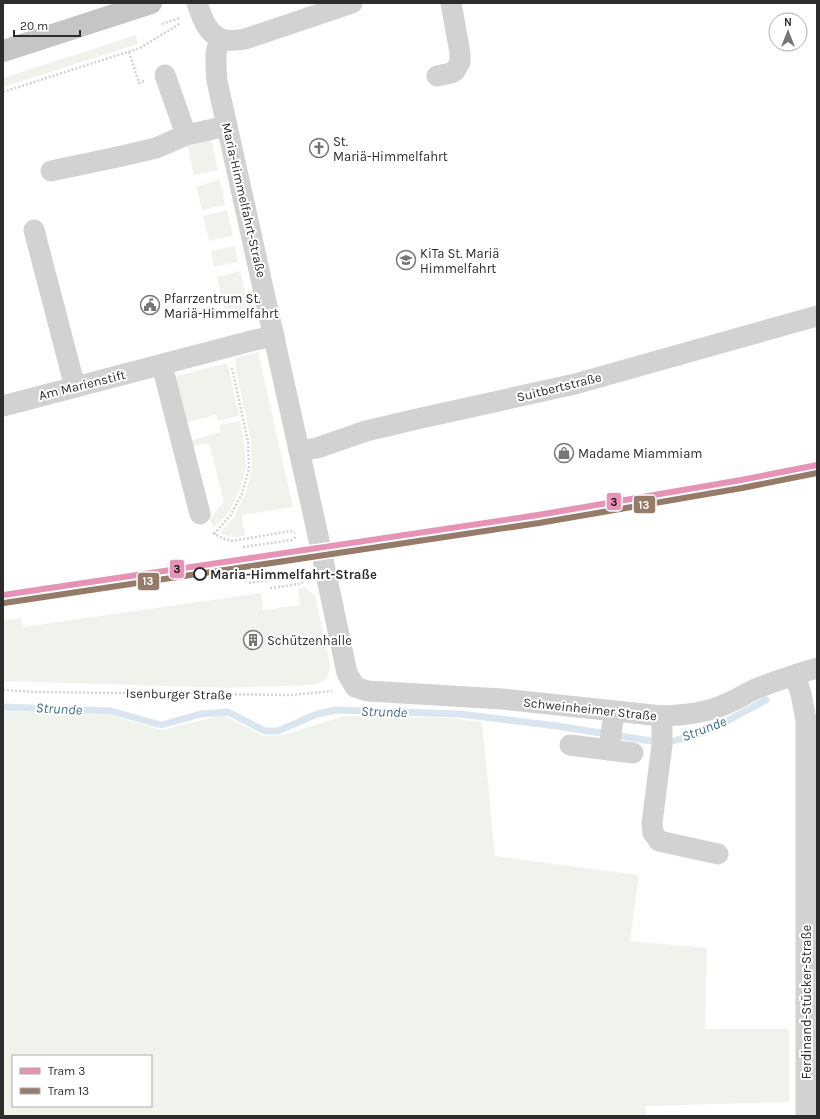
<svg xmlns="http://www.w3.org/2000/svg" width="820" height="1119" font-family="Karla,sans-serif">
	<style>
		.green { fill: #f0f3ec; fill-rule: evenodd }
		.lines { fill: none; stroke-linecap: round; stroke-linejoin: round }
		.stream { stroke: #dae6ef; stroke-width: 7 }
		.path { stroke: #d2d2d2; stroke-width: 2.5; stroke-dasharray: 2 2; stroke-linecap: butt }
		.minor { stroke: #d2d2d2; stroke-width: 21 }
		.major { stroke: #c5c5c5; stroke-width: 22 }
		.tram-1-casing { stroke: #fff; stroke-width: 9 }
		.tram-2-casing { stroke: #fff; stroke-width: 9 }
		.tram-1 { stroke: #e693b5; stroke-width: 6 }
		.tram-2 { stroke: #967b68; stroke-width: 6 }
		.stop-dot { fill: #fff; stroke: #2d2d2d; stroke-width: 2 }
		.labels { text-anchor: middle; dominant-baseline: central; stroke-width: 4; stroke-linejoin: round; paint-order: stroke }
		.poi-label { font-size: 13px; fill: #2d2d2d; stroke: #fff; text-anchor: start }
		.street-label { font-size: 13px; fill: #2d2d2d; stroke: #fff }
		.stop-label { font-size: 13px; font-weight: bold; fill: #2d2d2d; stroke: #fff; text-anchor: start }
		.water-label { font-size: 14px; font-style: italic; fill: #436d87; stroke: #fff }
		.line-badge { stroke: #fff; stroke-width: 1.5 }
		.badge-label { font-size: 11px; text-anchor: middle; font-weight: bold; fill: #fff }
		.pale-badge-label { font-size: 11px; text-anchor: middle; font-weight: bold; fill: #111 }
	</style>
	<rect width="100%" height="100%" fill="#fff"/>
	<g class="green">
		<path d="M136,35L138,44L3,87V78Z"/>
		<path d="M211,138L218,170L194,175L187,144Z"/>
		<path d="M220,180L225,205L202,210L196,186Z"/>
		<path d="M227,210L233,236L209,241L203,216Z"/>
		<path d="M235,246L238,262L214,267L211,251Z"/>
		<path d="M240,271L250,313L226,318L217,277Z"/>
		<path d="M258,352L293,507L242,515L245,536C236,537 228,538 220,533L233,518L245,495L252,469L251,442L236,369L235,358Z"/>
		<path d="M226,363L229,370L239,416L218,421L216,415L187,422L192,440L221,432L219,425L240,421L244,443L246,468L239,492L227,515L214,527L209,519L224,502L209,443L190,447L174,384L177,376Z"/>
		<path d="M305,587L315,596L329,658C331,674 329,681 312,685L230,688L3,681V621L21,618L23,627L261,593L263,610L300,605L298,588Z"/>
		<path d="M3,711L110,715L162,730L223,715L264,736L284,735L343,716L453,718L482,722L495,856L639,875L630,941L707,948L705,1029H789V1102L646,1106V1116H3ZM13,1056H151V1106H13Z"/>
	</g>
	<g class="lines">
		<path class="stream" d="M3,707L111,711L161,725L201,714L228,712L265,731H278L317,714L337,710L460,714L557,726L651,741H673L701,733L727,721L766,700"/>
		<g class="path">
			<path d="M162,24L180,18"/>
			<path d="M129,52L139,83L144,81"/>
			<path d="M3,92L140,48L181,23"/>
			<path d="M213,533L224,539L232,541L291,531L295,533"/>
			<path d="M214,534L230,516L242,494L249,469L248,442L232,368"/>
			<path d="M243,547L292,540L296,537"/>
			<path d="M249,583L299,575L306,577"/>
			<path d="M270,588L300,584L305,580"/>
			<path d="M3,690L35,692L291,695L332,691"/>
		</g>
		<g class="minor">
			<path d="M197,3C202,18 208,37 226,40C232,41 239,40 245,39L352,3"/>
			<path d="M220,39L216,53V67L217,81L317,531L347,673L355,687L368,691L502,699L662,716C685,715 707,713 728,703C738,699 748,692 758,688C778,680 797,674 817,668"/>
			<path d="M165,75L186,135"/>
			<path d="M437,76L451,73L455,71L460,62V53L451,3"/>
			<path d="M51,171L122,156L156,148L186,135L227,126"/>
			<path d="M34,230L75,387"/>
			<path d="M162,365L200,514"/>
			<path d="M3,406L255,340L274,336"/>
			<path d="M299,451L317,448L366,431L417,419L575,384L817,316"/>
			<path d="M795,675L801,694L806,720V1116"/>
			<path d="M662,716V745L652,823L653,833L659,841L718,854"/>
			<path d="M570,745L609,750L614,712"/>
			<path d="M609,750L633,753"/>
		</g>
		<path class="major" d="M3,51L151,3"/>
		<defs>
			<path id="tram-1" d="M3,595L538,515L741,480L817,465"/>
			<path id="tram-2" d="M4,603L539,523L742,488L817,473"/>
		</defs>
		<use href="#tram-1" class="tram-1-casing"/>
		<use href="#tram-2" class="tram-2-casing"/>
		<use href="#tram-1" class="tram-1"/>
		<use href="#tram-2" class="tram-2"/>
	</g>
	<defs>
		<symbol id="church-ring" viewBox="-11 -11 22 22"><circle r="9.5" fill="#fff" stroke="#767676" stroke-width="1.5"/><path d="M-1.2-6h2.4v3.5h3.3v2.4h-3.3V6h-2.4V-.1h-3.3v-2.4h3.3Z" fill="#767676"/></symbol>
		<symbol id="school-ring" viewBox="-11 -11 22 22"><circle r="9.5" fill="#fff" stroke="#767676" stroke-width="1.5"/><path d="M0-5L7-2L0 1L-7-2ZM-4 1L0 2.5L4 1V4Q0 6-4 4Z" fill="#767676"/></symbol>
		<symbol id="civic-ring" viewBox="-11 -11 22 22"><circle r="9.5" fill="#fff" stroke="#767676" stroke-width="1.5"/><path d="M-.6-6.5H3V-4.5H.6V-3L4-1V1h2V6H-6V1h2V-1L-.6-3ZM-1.2 2.5V6h2.4V2.5Z" fill="#767676"/></symbol>
		<symbol id="shop-ring" viewBox="-11 -11 22 22"><circle r="9.5" fill="#fff" stroke="#767676" stroke-width="1.5"/><path d="M-5-2.5h2.3a2.7 3.5 0 0 1 5.4 0H5L5.5 6h-11ZM-1.5-2.5h3a1.5 2.3 0 0 0-3 0Z" fill="#767676"/></symbol>
		<symbol id="building-ring" viewBox="-11 -11 22 22"><circle r="9.5" fill="#fff" stroke="#767676" stroke-width="1.5"/><path d="M-4-6H4V6H1V3H-1V6H-4ZM-2.5-4.3h1.7v1.8h-1.7ZM.8-4.3h1.7v1.8H.8ZM-2.5-1h1.7V.8h-1.7ZM.8-1h1.7V.8H.8Z" fill="#767676"/></symbol>
	</defs>
	<g fill-rule="evenodd">
		<use href="#church-ring" x="308" y="137" width="22" height="22"/>
		<use href="#school-ring" x="395" y="249" width="22" height="22"/>
		<use href="#civic-ring" x="139" y="294" width="22" height="22"/>
		<use href="#shop-ring" x="553" y="442" width="22" height="22"/>
		<use href="#building-ring" x="242" y="629" width="22" height="22"/>
	</g>
	<circle class="stop-dot" cx="200" cy="574" r="6"/>
	<g class="labels">
		<g class="poi-label">
			<text x="333" y="141">St.<tspan x="333" dy="15">Mariä-Himmelfahrt</tspan></text>
			<text x="420" y="253">KiTa St. Mariä<tspan x="420" dy="15">Himmelfahrt</tspan></text>
			<text x="164" y="298">Pfarrzentrum St.<tspan x="164" dy="15">Mariä-Himmelfahrt</tspan></text>
			<text x="578" y="453">Madame Miammiam</text>
			<text x="267" y="640">Schützenhalle</text>
		</g>
		<g class="street-label">
			<text transform="translate(244 200) rotate(77)">Maria-Himmelfahrt-Straße</text>
			<text transform="translate(82 385) rotate(-14)">Am Marienstift</text>
			<text transform="translate(559 387) rotate(-14)">Suitbertstraße</text>
			<text transform="translate(179 694) rotate(1)">Isenburger Straße</text>
			<text transform="translate(590 709) rotate(6)">Schweinheimer Straße</text>
			<text transform="translate(806 1002) rotate(-90)">Ferdinand-Stücker-Straße</text>
		</g>
		<g class="stop-label">
			<text x="210" y="574">Maria-Himmelfahrt-Straße</text>
		</g>
		<g class="water-label">
			<text transform="translate(59 709) rotate(3)">Strunde</text>
			<text transform="translate(384 712) rotate(2)">Strunde</text>
			<text transform="translate(704 729) rotate(-21)">Strunde</text>
		</g>
	</g>
	<g class="line-badge">
		<rect x="606" y="492" width="16" height="19" rx="4" fill="#e693b5"/>
		<rect x="633" y="495" width="23" height="19" rx="4" fill="#967b68"/>
		<rect x="169" y="559" width="16" height="20" rx="4" fill="#e693b5"/>
		<rect x="137" y="572" width="23" height="19" rx="4" fill="#967b68"/>
	</g>
	<g class="badge-label">
		<text x="644" y="509">13</text>
		<text x="148" y="585">13</text>
	</g>
	<g class="pale-badge-label">
		<text x="614" y="506">3</text>
		<text x="177" y="573">3</text>
	</g>
	<rect width="820" height="1119" fill="none" stroke="#2d2d2d" stroke-width="8"/>
	<rect x="12" y="1055" width="140" height="52" fill="#ffffff" stroke="#ababab"/>
	<rect x="20" y="1068" width="20" height="6" fill="#e693b5" stroke="#ababab"/>
	<text x="48" y="1075" font-size="12" fill="#2d2d2d">Tram 3</text>
	<rect x="20" y="1088" width="20" height="6" fill="#967b68" stroke="#ababab"/>
	<text x="48" y="1095" font-size="12" fill="#2d2d2d">Tram 13</text>
	<g transform="translate(788 32)"><circle r="19" fill="#ffffff" stroke="#ababab"/>
	<path d="M0-3L7 15L0 10L-7 15Z" fill="#767676"/>
	<text y="-6" font-size="11" font-weight="bold" text-anchor="middle" fill="#2d2d2d">N</text>
	</g>
	<path d="M14 30v6h66v-6" fill="none" stroke="#2d2d2d" stroke-width="2"/>
	<text x="20" y="30" font-size="12" fill="#2d2d2d" stroke="#ffffff" stroke-width="3" paint-order="stroke">20 m</text>
</svg>
